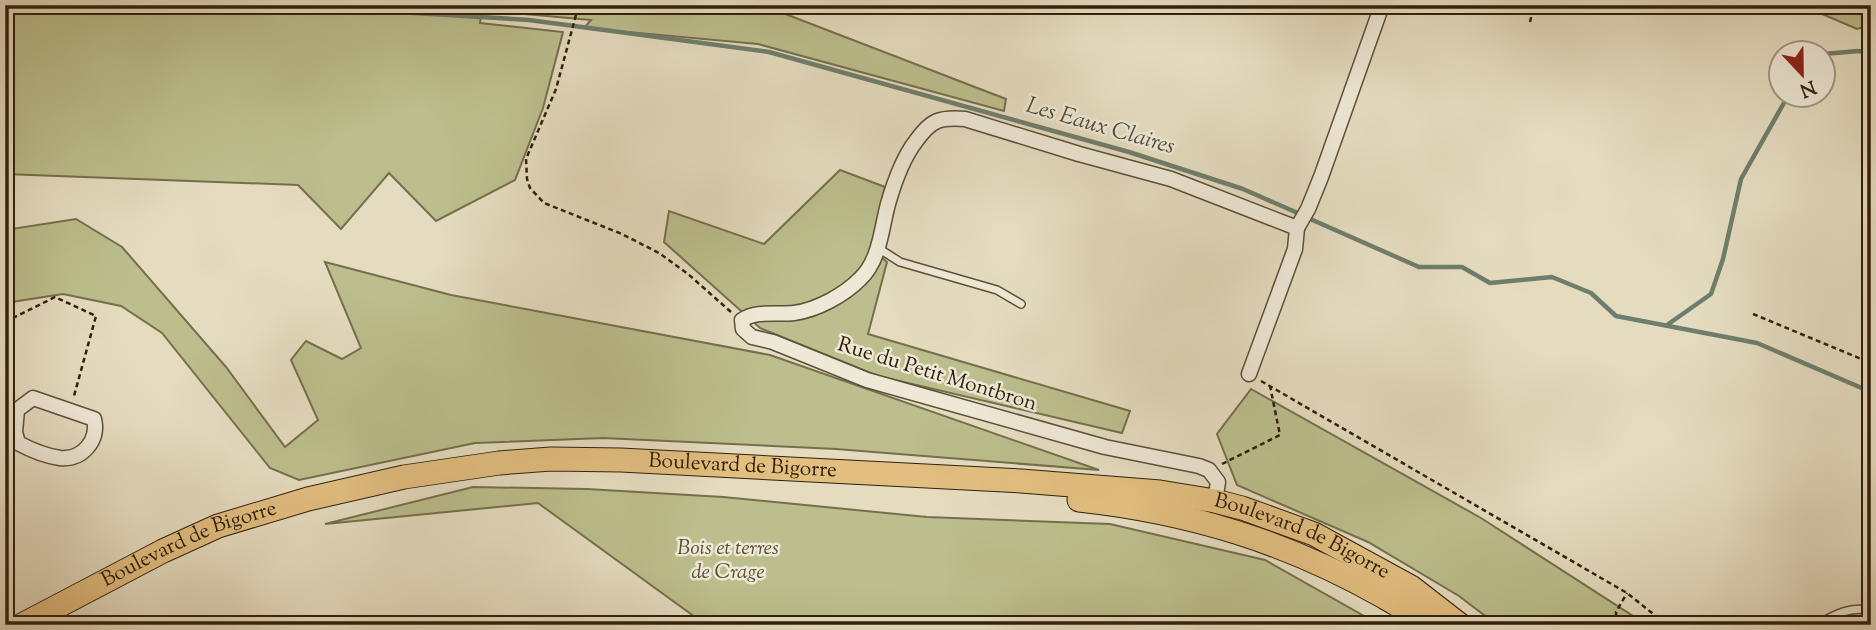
<svg xmlns="http://www.w3.org/2000/svg" width="1876" height="630" font-family="'Sorts Mill Goudy',serif">
	<style>
		.green { fill: #bcbe8d; stroke: #766f4c; stroke-width: 2 }
		.lines { fill: none; stroke-linecap: round; stroke-linejoin: round }
		.stream { stroke: #6e7e6c; stroke-width: 4.5 }
		.lane-casing { stroke: #5d4f38; stroke-width: 10 }
		.street-casing { stroke: #5d4f38; stroke-width: 17 }
		.primary-casing { stroke: #30200a; stroke-width: 25 }
		.path { stroke: #30200a; stroke-width: 2.5; stroke-dasharray: 5 3.5; stroke-linecap: butt }
		.lane { stroke: #eee8d6; stroke-width: 7 }
		.street { stroke: #eee8d6; stroke-width: 14 }
		.primary { stroke: #e2be80; stroke-width: 23 }
		.labels { text-anchor: middle; dominant-baseline: central; stroke-width: 5; stroke-linejoin: round; paint-order: stroke }
		.street-label { font-size: 21px; fill: #30200a; stroke: #eee8d6 }
		.park-label { font-size: 21px; font-style: italic; fill: #5a4f31; stroke: #eee8d6 }
		.water-label { font-size: 23px; font-style: italic; fill: #4f4f3b; stroke: #eee8d6 }
	</style>
	<rect width="100%" height="100%" fill="#e5dcc0"/>
	<filter id="stains"><feTurbulence type="fractalNoise" baseFrequency=".00286" numOctaves="4"/><feColorMatrix values="0 0 0 0 .2 0 0 0 0 .09 0 0 0 0 .02 0 0 0 .5 -.17"/></filter>
	<radialGradient id="worn" r=".72"><stop offset=".6" stop-color="#630" stop-opacity="0"/><stop offset="1" stop-color="#630" stop-opacity=".3"/></radialGradient>
	<g class="green">
		<path d="M5,5H775V10L1006,99L1004,111L758,44L584,28L591,20L482,10L480,23L563,32L543,108L515,180L436,221L389,173L341,229L298,185L5,174Z"/>
		<path d="M1801,5H1871V25L1857,29Z"/>
		<path d="M840,170L885,187L871,248L887,262L868,334L1130,411L1122,433L878,376L760,328L664,242L669,211L764,244Z"/>
		<path d="M76,219L122,247L226,367L285,447L318,420L291,360L306,341L342,359L361,348L325,262L451,295L770,355L1099,470L836,449L603,438L475,443L299,480L270,468L162,333L121,306L63,294L5,303V230Z"/>
		<path d="M1251,389L1481,518L1647,625H1497L1459,596L1368,542L1237,485L1217,434Z"/>
		<path d="M473,487L587,489L723,497L927,517L1110,524L1265,560L1380,625H706L538,503L325,524Z"/>
	</g>
	<g class="lines">
		<g class="stream">
			<path d="M282,5L529,20L769,52L1129,152L1243,189L1300,214"/>
			<path d="M1824,54L1858,51L1871,53"/>
			<path d="M1308,218L1419,267H1462L1490,283L1552,277L1591,293L1616,316L1757,343L1871,392"/>
			<path d="M1667,325L1711,294L1723,259L1741,179L1789,94"/>
		</g>
		<defs>
			<g id="lane">
				<path d="M878,248L900,262L997,290L1021,304"/>
				<path d="M1817,625C1833,615 1852,605 1871,611"/>
			</g>
			<g id="street">
				<path d="M1297,228L1308,209L1321,177L1382,5"/>
				<path d="M1249,374L1295,249L1297,228"/>
				<path d="M33,398L94,419C99,440 83,460 60,458C46,456 31,450 18,443L15,432L17,410Z"/>
				<path d="M1215,501L1218,482L1209,470L1199,466L1105,447L867,380L773,342L752,337L743,329L742,320C757,310 777,315 794,313C817,310 844,295 860,279C880,260 881,230 888,204C894,183 902,159 916,141C931,120 939,117 965,119L1079,154L1171,179L1297,228"/>
			</g>
			<g id="primary">
				<path d="M1079,500C1190,512 1287,542 1384,597C1399,606 1415,615 1430,625"/>
				<path id="s1" d="M22,625L163,551L218,526L308,499L404,477L499,463L551,459L621,460L1021,481L1160,492L1215,501L1242,508L1314,534L1411,587L1460,625"/>
			</g>
		</defs>
		<use href="#lane" class="lane-casing"/>
		<use href="#street" class="street-casing"/>
		<use href="#primary" class="primary-casing"/>
		<g class="path">
			<path d="M576,15L556,89L526,159L527,179L530,188L544,203L622,234L659,253L688,274L731,312"/>
			<path d="M1530,22L1534,5"/>
			<path d="M1753,314L1871,363"/>
			<path d="M5,322L55,297L96,316L74,396"/>
			<path d="M1261,381L1627,593L1667,625"/>
			<path d="M1222,464L1280,435L1270,386"/>
			<path d="M1617,625L1616,612L1627,593"/>
		</g>
		<use href="#lane" class="lane"/>
		<use href="#street" class="street"/>
		<use href="#primary" class="primary"/>
	</g>
	<g class="labels">
		<g class="street-label">
			<text transform="translate(937 375) rotate(17)">Rue du Petit Montbron</text>
			<text stroke="none"><textPath href="#s1" startOffset="752">Boulevard de Bigorre</textPath></text>
			<text stroke="none"><textPath href="#s1" startOffset="1320">Boulevard de Bigorre</textPath></text>
			<text stroke="none"><textPath href="#s1" startOffset="186">Boulevard de Bigorre</textPath></text>
		</g>
		<g class="park-label">
			<text x="728" y="549">Bois et terres<tspan x="728" dy="24">de Crage</tspan></text>
		</g>
		<g class="water-label">
			<text transform="translate(1100 127) rotate(16)">Les Eaux Claires</text>
		</g>
	</g>
	<rect width="1876" height="630" fill="none" stroke="#e5dcc0" stroke-width="28"/>
	<rect x="7" y="7" width="1862" height="616" fill="none" stroke="#30200a" stroke-width="3.5"/>
	<rect x="14" y="14" width="1848" height="602" fill="none" stroke="#30200a" stroke-width="2"/>
	<g transform="translate(1802 74) rotate(158)"><circle r="33" fill="#eee8d6" stroke="#a29884" stroke-width="2"/>
	<path d="M0-5L12 26L0 18L-12 26Z" fill="#8f2418"/>
	<text y="-10" font-size="19" font-weight="bold" text-anchor="middle" fill="#30200a">N</text>
	</g>
	<rect width="100%" height="100%" filter="url(#stains)"/>
	<rect width="100%" height="100%" fill="url(#worn)"/>
</svg>
